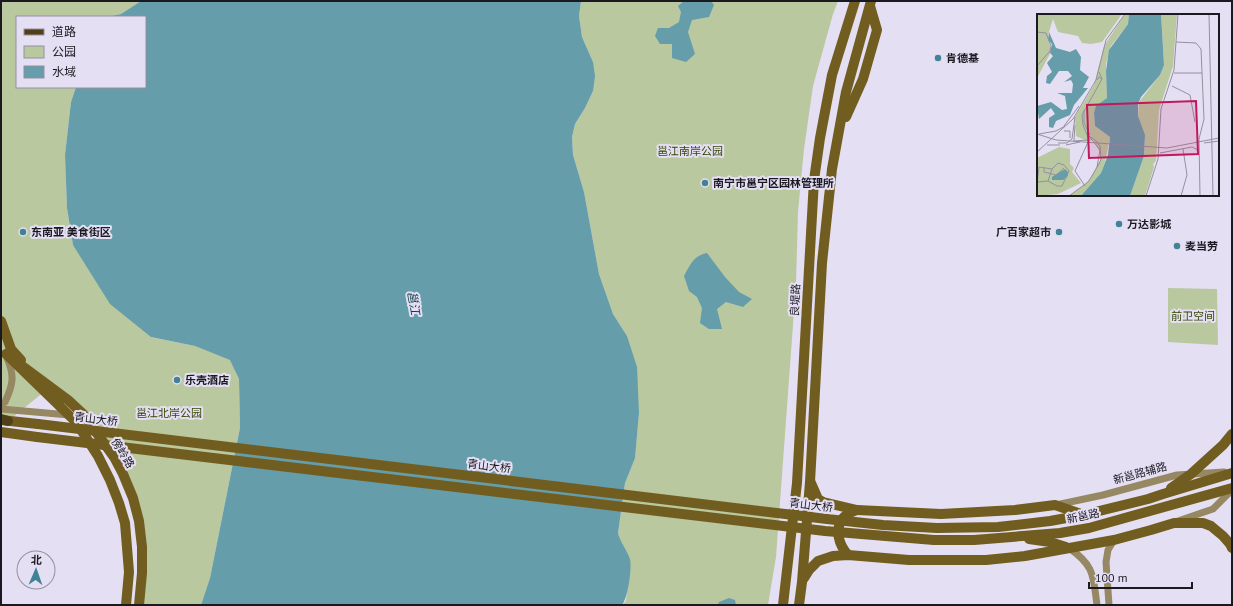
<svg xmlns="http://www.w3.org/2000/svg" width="1233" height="606" font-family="'PT Sans','Noto Sans SC',sans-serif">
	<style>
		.green { fill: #b9c89f }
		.water { fill: #659daa }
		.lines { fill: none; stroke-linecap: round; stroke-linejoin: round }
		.street { stroke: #978864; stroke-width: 7 }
		.secondary { stroke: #725d20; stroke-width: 10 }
		.primary { stroke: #504017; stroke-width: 10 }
		.secondary-bridge { stroke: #725d20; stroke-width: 10 }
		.poi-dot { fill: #428296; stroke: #e5dff4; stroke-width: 1.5 }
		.labels { text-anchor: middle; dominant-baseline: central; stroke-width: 4; stroke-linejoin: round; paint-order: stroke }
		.poi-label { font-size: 11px; font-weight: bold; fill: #1b1920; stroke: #e5dff4; text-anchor: start }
		.park-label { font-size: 11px; fill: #354600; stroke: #e5dff4 }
		.street-label { font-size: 11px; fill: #1b1920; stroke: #e5dff4 }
		.water-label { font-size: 12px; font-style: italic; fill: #0d414c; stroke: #e5dff4 }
		.inset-road { fill: none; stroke: #94909f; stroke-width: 1 }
		.view { fill: #c2185b; fill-opacity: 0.15; stroke: #c2185b; stroke-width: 2 }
		.inset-edge { fill: none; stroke: #1b1920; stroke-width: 2 }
	</style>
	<rect width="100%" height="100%" fill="#e5dff4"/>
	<g class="green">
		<path d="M1,1H141L121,14L107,17H17V87H76L71,102L65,155L67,208L73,245L151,337L195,346L231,360L239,379L240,428L210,578L201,605H139L142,573L133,498L83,414L50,387L8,421L1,419Z"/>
		<path d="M581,1H838L833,14L813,86L804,149L798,212L796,284L776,557L768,605H622L626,601L630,560L620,541L618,533L625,483L635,457L639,413L627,336L613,314L599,274L584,192L573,155L572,137L575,124L585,108L593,91V62L582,37L579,16Z"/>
		<path d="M1168,288L1217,289L1218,345L1168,342Z"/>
	</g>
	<g class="water">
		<path d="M141,1H581L579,16L582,37L593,62L595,76L593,91L585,108L575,124L572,137L573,155L584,192L599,274L613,314L627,336L637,367L639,413L635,458L625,483L618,533C620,542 627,550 630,559C632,568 628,598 622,605H201L210,578L240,428L239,379L230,360L195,346L151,337L110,304L73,245L67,208L65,155L71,102L76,87H145V17H107L121,14Z"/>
		<path d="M684,1H711L714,5L709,17L692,20L688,32L695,54L686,62L672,58V44H660L655,36L658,28H669L679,22L681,12L678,6Z"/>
		<path d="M707,253L725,277L739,292L752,299L743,307L726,302L717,309L722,329H709L700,323L702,308L697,297L689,291L684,276C690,265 693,256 707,253Z"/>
		<path d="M729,598L735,600L736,605H718L719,602Z"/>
	</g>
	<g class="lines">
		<g class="street">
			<path d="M1,404L5,402C13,385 15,376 7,358"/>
			<path d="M1,409L69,415"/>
			<path d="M1056,505L1103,495L1177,475L1224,472"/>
			<path d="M1178,521L1213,509L1232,490"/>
			<path d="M1069,548C1095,566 1093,576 1097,605"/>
			<path d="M1109,605L1106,562L1108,550L1114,540"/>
		</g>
		<g class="secondary">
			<path d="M846,117L863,79L877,30L870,6"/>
			<path d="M1,321L11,349L21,360"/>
			<path d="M1,420L38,424"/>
			<path d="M1,432L37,437"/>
			<path d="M811,483L818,499L823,502L857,510L941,514L1015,510L1055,505L1081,514"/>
			<path d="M1171,488L1191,474L1223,445L1232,434"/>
			<path d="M937,528L998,527L1050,521L1083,515L1148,499L1163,494L1232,473"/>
			<path d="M1029,539L1050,542L1066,547"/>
			<path d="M934,540H974L1060,533L1089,528L1232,488"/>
			<path d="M848,555C839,545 834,530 843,518C846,514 852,512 857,510"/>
			<path d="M804,578L809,570L818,561L833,556L848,555L909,560H986L1025,556L1114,540L1151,530L1174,523H1203L1211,526L1223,536L1230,544L1232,548"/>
			<path d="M126,605L129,572L125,523L119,503L110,480L98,456L76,422L6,354L68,400L83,414L114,457L123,474L133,498L139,521L142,547V573L139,605"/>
			<path d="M783,605L797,483L814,180L820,138L832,75L855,1"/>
			<path d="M799,605L802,582L810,482L822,263L832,169L846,92L871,1"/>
		</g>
		<path class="primary" d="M1,419L8,421"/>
		<g class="secondary-bridge">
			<path d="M38,424L827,519L883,525L937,528"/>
			<path d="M37,437L825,531L934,540"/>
		</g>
	</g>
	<g class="poi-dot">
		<circle cx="938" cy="58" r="4"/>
		<circle cx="705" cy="183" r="4"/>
		<circle cx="1119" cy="224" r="4"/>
		<circle cx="23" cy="232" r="4"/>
		<circle cx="1059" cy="232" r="4"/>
		<circle cx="1177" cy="246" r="4"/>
		<circle cx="177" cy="380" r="4"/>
	</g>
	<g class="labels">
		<g class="poi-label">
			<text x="946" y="58">肯德基</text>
			<text x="713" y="183">南宁市邕宁区园林管理所</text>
			<text x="1127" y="224">万达影城</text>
			<text x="31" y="232">东南亚 美食街区</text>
			<text x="1051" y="232" text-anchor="end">广百家超市</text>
			<text x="1185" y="246">麦当劳</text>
			<text x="185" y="380">乐壳酒店</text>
		</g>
		<g class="park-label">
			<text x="690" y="151">邕江南岸公园</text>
			<text x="1193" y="316">前卫空间</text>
			<text x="169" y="413">邕江北岸公园</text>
		</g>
		<g class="street-label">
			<text transform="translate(795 300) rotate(-87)">良堤路</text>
			<text transform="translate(96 419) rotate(7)">青山大桥</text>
			<text transform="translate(123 453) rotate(59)">傍岭路</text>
			<text transform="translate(489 466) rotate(7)">青山大桥</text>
			<text transform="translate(1140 473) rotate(-15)">新邕路辅路</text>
			<text transform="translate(811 505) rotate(7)">青山大桥</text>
			<text transform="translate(1083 516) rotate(-12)">新邕路</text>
		</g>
		<g class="water-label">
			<text transform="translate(414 303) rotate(80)">邕江</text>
		</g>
	</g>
	<g transform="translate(1037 14)">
		<rect width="182" height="182" fill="#e5dff4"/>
		<path d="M0,0H85L65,28L54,30L45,29L41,22L21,18L16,5L11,21L14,38L0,64ZM88,0H92L91,10L74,32L69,50L70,84L61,91L57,99L58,112L73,123L68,148L64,159L48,178L44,182H32L51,168L65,143L56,125L52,128L39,122L38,103L57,71L67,32ZM124,0H140L136,52L122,96L119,147L116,150L117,153L108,182H93L107,142L108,125L101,102L102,88L123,61L127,50ZM22,133L33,135V150L37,154L35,158L44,169L21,180L0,182V144Z" fill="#b9c89f"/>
		<path d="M92,0H124L127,51L123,61L104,83L101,90V102L108,121L107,142L93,182H44L64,159L71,141L73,123L58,112L57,99L59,92L70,84L69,57L72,36L91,10ZM12,18L19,34L33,38L39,35L44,43L43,56L52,63L46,74H51L37,91L33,101L19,107L16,114L12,113V104L18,100L14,94L2,105L0,92L14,88L25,96L30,95L28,82L20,79H35L36,70L34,66L27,68L35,62L31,57H22L13,70L9,69L10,62L15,58L10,49L16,42L13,39L15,30L11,26ZM28,155L31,158V162L26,166H15V163Z" fill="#659daa"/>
		<path class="inset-road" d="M172,0L176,182M0,18L9,19L14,32L13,37L0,52M139,28L159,29L164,35L167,105L162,125L163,182M137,59H165M60,66L62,63L65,65L62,58M135,72L153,81L158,108M47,96V109L53,121M27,112L42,92M27,117H33V124M0,120L19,126L130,134L182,124M2,120L19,117L28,112M37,126L38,111M36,127L52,126L46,111L45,101L65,65M21,129H30L35,125L38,103M167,129L182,127M10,131H23M29,131L43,128M0,138L36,105L59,66L69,26L88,0M123,139L155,133L161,136M7,154V158L19,161L27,154M11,167L15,155M0,169L2,153L15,155L21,149L27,151L32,157L25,172H20L11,167L1,168M48,172L38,157L51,128M32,182L51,168L55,162L63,148L64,145L63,132L59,127L52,122L63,136L60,153M109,182L121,145L124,95L137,56L141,0M144,182L150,161L146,135"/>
		<path class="view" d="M159,87L161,140L52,144L50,91Z"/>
		<rect width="182" height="182" class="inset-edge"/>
	</g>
	<rect width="1233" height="606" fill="none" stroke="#1b1920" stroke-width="4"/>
	<rect x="16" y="16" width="130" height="72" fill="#e5dff4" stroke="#94909f"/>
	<rect x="24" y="29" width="20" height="6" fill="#504017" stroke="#94909f"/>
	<text x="52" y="36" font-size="12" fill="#1b1920">道路</text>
	<rect x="24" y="46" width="20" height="12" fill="#b9c89f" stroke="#94909f"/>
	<text x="52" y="56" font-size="12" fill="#1b1920">公园</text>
	<rect x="24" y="66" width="20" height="12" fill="#659daa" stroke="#94909f"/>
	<text x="52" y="76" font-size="12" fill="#1b1920">水域</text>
	<g transform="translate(36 570) rotate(2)"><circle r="19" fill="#e5dff4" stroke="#94909f"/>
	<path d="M0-3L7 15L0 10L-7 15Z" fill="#428296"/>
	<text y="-6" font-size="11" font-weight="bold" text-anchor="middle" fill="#1b1920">北</text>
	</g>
	<path d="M1089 582v6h103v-6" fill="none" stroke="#1b1920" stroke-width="2"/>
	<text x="1095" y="582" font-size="12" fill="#1b1920" stroke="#e5dff4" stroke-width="3" paint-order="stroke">100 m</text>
</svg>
